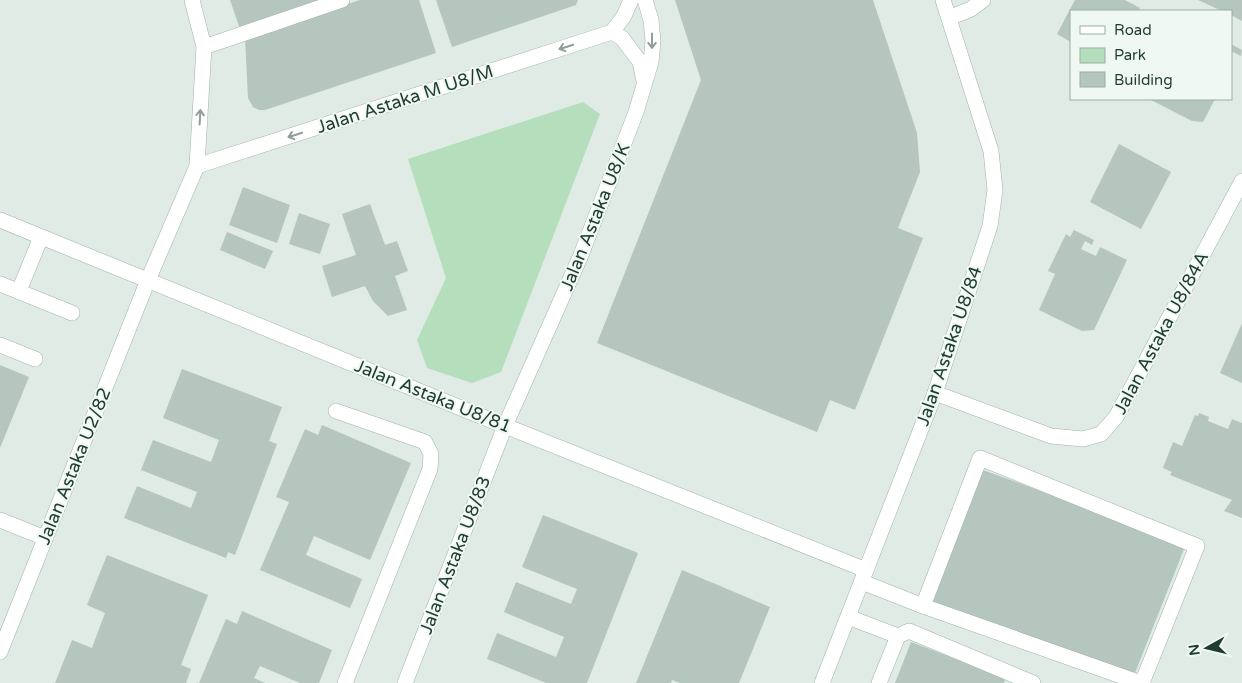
<svg xmlns="http://www.w3.org/2000/svg" width="1242" height="683" font-family="'Varela Round',sans-serif">
	<style>
		.green { fill: #b5debd }
		.building { fill: #b4c6bd }
		.lines { fill: none; stroke-linecap: round; stroke-linejoin: round }
		.minor-casing { stroke: #a2b3ab; stroke-width: 16 }
		.minor { stroke: #fff; stroke-width: 15 }
		.oneway { stroke: #8f9e98 }
		.labels { text-anchor: middle; dominant-baseline: central; stroke-width: 4; stroke-linejoin: round; paint-order: stroke }
		.street-label { font-size: 18px; fill: #1f3c32; stroke: #eff8f3 }
	</style>
	<rect width="100%" height="100%" fill="#dfebe4"/>
	<path class="green" d="M583,102L600,114L501,372L472,383L427,368L417,340L446,278L408,159Z"/>
	<g class="building">
		<path d="M230,0H325L240,29Z"/>
		<path d="M360,0H419L436,53L265,110H259L253,107L248,98L245,38Z"/>
		<path d="M436,0H578L576,5L452,47Z"/>
		<path d="M675,0H873L917,133L920,172L898,228L923,238L855,410L830,400L817,432L597,343L701,80Z"/>
		<path d="M1075,0H1125L1140,8L1138,11H1071V42L1057,34Z"/>
		<path d="M1198,0H1242V21L1231,15V11H1222Z"/>
		<path d="M1231,44L1242,50L1241,56L1231,51Z"/>
		<path d="M1149,99H1215L1203,122L1192,121Z"/>
		<path d="M1119,144L1171,172L1141,229L1090,202Z"/>
		<path d="M243,187L290,205L277,243L229,225Z"/>
		<path d="M370,204L385,245L397,241L408,271L395,276L407,310L388,316L373,301L365,286L332,297L322,266L356,255L342,214Z"/>
		<path d="M299,213L330,224L320,254L289,244Z"/>
		<path d="M1074,230L1094,240L1092,245L1085,241L1081,249L1096,256L1100,247L1127,260L1094,330L1082,331L1039,310L1055,274L1048,271L1066,234L1070,237Z"/>
		<path d="M227,232L273,251L265,269L220,250Z"/>
		<path d="M1242,323V383L1220,373Z"/>
		<path d="M0,365L29,377L0,448Z"/>
		<path d="M182,369L282,407L269,441L277,444L235,555L228,552L226,558L124,518L137,486L191,508L197,492L141,470L153,440L211,462L219,440L163,418Z"/>
		<path d="M1199,413L1209,417L1208,421L1228,429L1232,419L1242,423V518L1224,511L1232,500L1170,475L1172,472L1163,468L1173,442L1182,446L1195,415L1198,416Z"/>
		<path d="M322,425L411,463L370,560L314,536L306,555L362,579L350,608L260,570L289,502L276,497L305,429L318,435Z"/>
		<path d="M983,470L1186,544L1133,678L929,601Z"/>
		<path d="M543,515L638,553L587,683H546L487,659L497,633L556,657L564,637L504,612L516,582L571,604L577,589L522,567Z"/>
		<path d="M107,555L208,595L181,665L191,669L186,683H55L72,640L92,648L105,613L87,605Z"/>
		<path d="M682,570L770,607L739,683H680L672,680L671,683H636Z"/>
		<path d="M242,611L332,650L319,683H300L260,666L254,678L265,683H199L226,619L237,624Z"/>
		<path d="M911,642L1006,678L1004,683H895Z"/>
	</g>
	<g class="lines">
		<defs>
			<g id="minor">
				<path d="M949,18L971,9L983,0"/>
				<path d="M612,32L622,38L640,62L644,81"/>
				<path d="M204,47L342,0"/>
				<path d="M197,166L612,32L624,16L631,0"/>
				<path d="M0,220L505,426L866,570"/>
				<path d="M0,284L72,313"/>
				<path d="M19,291L41,237"/>
				<path d="M0,345L35,359"/>
				<path d="M935,393L1051,436L1083,439L1101,434L1116,417L1242,181"/>
				<path d="M336,411L425,442L431,454L430,469L345,683"/>
				<path d="M0,520L45,538"/>
				<path d="M862,582L923,606L1141,683"/>
				<path d="M923,606L980,458L1197,546L1142,683"/>
				<path d="M848,617L898,636"/>
				<path d="M0,652L148,280L197,166L204,47L192,0"/>
				<path d="M405,683L505,426L581,255L636,112L651,62L653,41L651,20L645,0"/>
				<path d="M822,683L935,393L990,226L995,190L991,151L943,0"/>
				<path d="M879,683L898,636L909,631L1033,683"/>
			</g>
		</defs>
		<use href="#minor" class="minor-casing"/>
		<use href="#minor" class="minor"/>
	</g>
	<defs><path id="oneway-shaft" d="M-6 0H5M1.5-3L5.5 0L1.5 3" fill="none" stroke-width="1.6" stroke-linecap="round" stroke-linejoin="round" transform="scale(1.25)"/></defs>
	<g class="oneway">
		<use href="#oneway-shaft" transform="translate(652 41) rotate(90)"/>
		<use href="#oneway-shaft" transform="translate(566 47) rotate(162)"/>
		<use href="#oneway-shaft" transform="translate(200 117) rotate(-87)"/>
		<use href="#oneway-shaft" transform="translate(295 135) rotate(162)"/>
	</g>
	<g class="labels">
		<g class="street-label">
			<text transform="translate(405 99) rotate(-18)">Jalan Astaka M U8/M</text>
			<text transform="translate(595 217) rotate(-68)">Jalan Astaka U8/K</text>
			<text transform="translate(1161 333) rotate(-62)">Jalan Astaka U8/84A</text>
			<text transform="translate(949 346) rotate(-71)">Jalan Astaka U8/84</text>
			<text transform="translate(433 396) rotate(22)">Jalan Astaka U8/81</text>
			<text transform="translate(74 466) rotate(-68)">Jalan Astaka U2/82</text>
			<text transform="translate(455 555) rotate(-69)">Jalan Astaka U8/83</text>
		</g>
	</g>
	<rect x="1070" y="10" width="162" height="90" fill="#eff8f3" stroke="#9cada6"/>
	<rect x="1080" y="26" width="25" height="8" fill="#ffffff" stroke="#9cada6"/>
	<text x="1114" y="35" font-size="15" fill="#1f3c32">Road</text>
	<rect x="1080" y="48" width="25" height="15" fill="#b5debd" stroke="#9cada6"/>
	<text x="1114" y="60" font-size="15" fill="#1f3c32">Park</text>
	<rect x="1080" y="72" width="25" height="15" fill="#b4c6bd" stroke="#9cada6"/>
	<text x="1114" y="85" font-size="15" fill="#1f3c32">Building</text>
	<g transform="translate(1207 648) rotate(262)" stroke="#eff8f3" stroke-width="4" paint-order="stroke">
	<path d="M0-4L9 19L0 12L-9 19Z" fill="#1f3c32"/>
	<text y="-8" font-size="14" font-weight="bold" text-anchor="middle" fill="#1f3c32">N</text>
	</g>
</svg>
